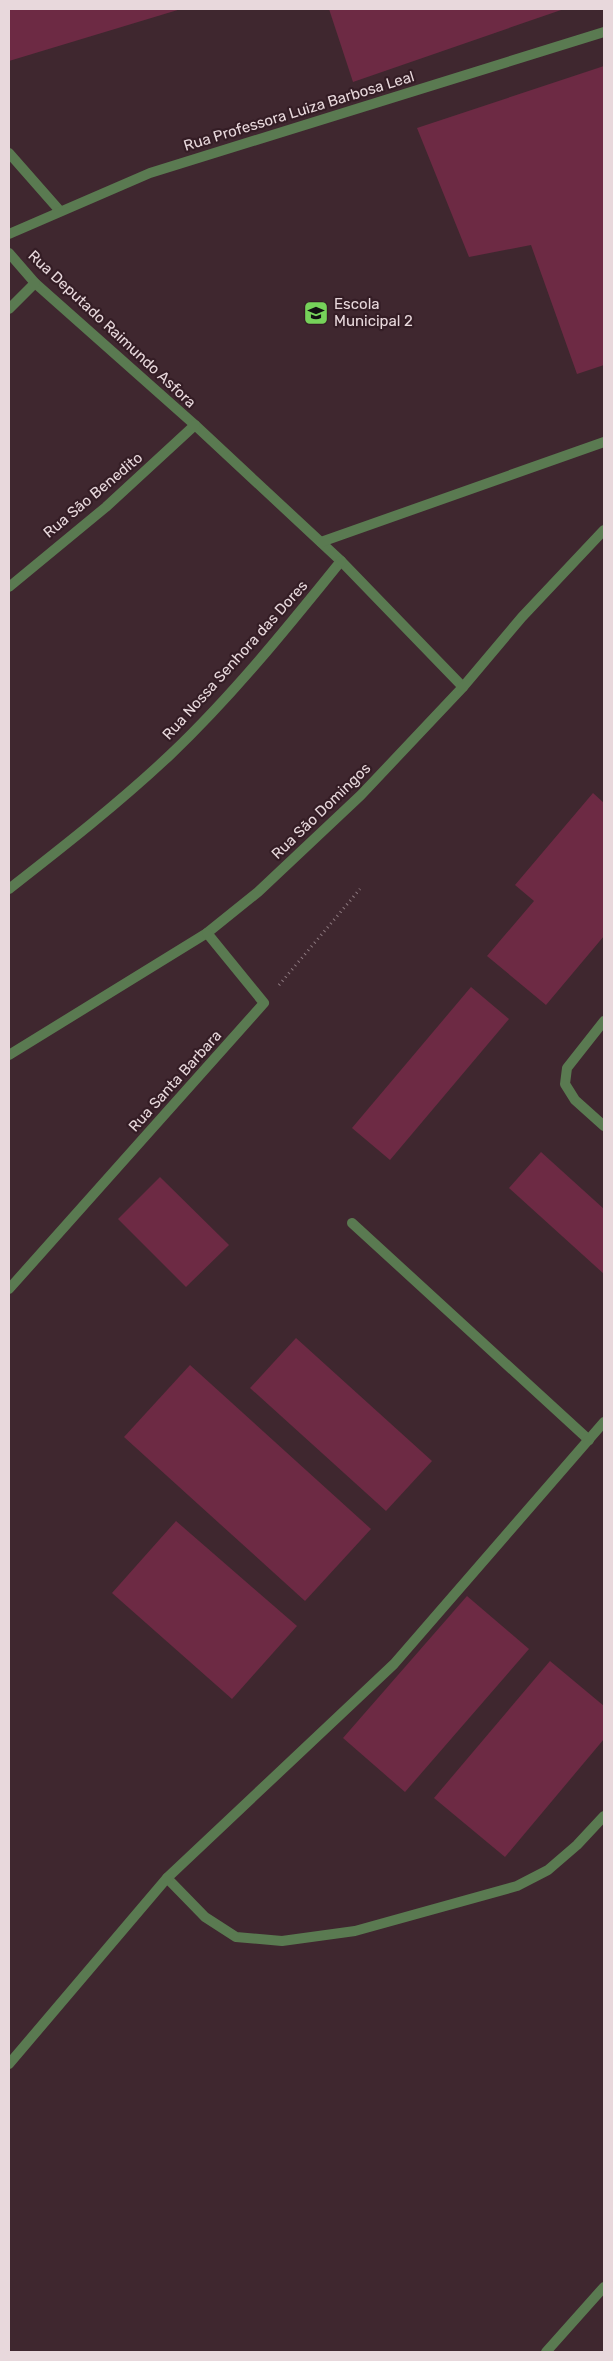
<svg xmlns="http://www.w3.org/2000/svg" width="613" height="2361" font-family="Rubik,sans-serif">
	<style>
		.building { fill: #6d2a44 }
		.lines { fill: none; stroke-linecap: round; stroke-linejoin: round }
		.path { stroke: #8e7a80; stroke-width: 3; stroke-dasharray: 1 4; stroke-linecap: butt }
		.service { stroke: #5a7a51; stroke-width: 10 }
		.minor { stroke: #5a7a51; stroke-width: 10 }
		.tertiary { stroke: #5a7a51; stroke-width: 10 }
		.labels { text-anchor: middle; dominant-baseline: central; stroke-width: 4.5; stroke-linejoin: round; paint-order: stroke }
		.street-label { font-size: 15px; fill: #e8d8dc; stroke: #341d25 }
		.poi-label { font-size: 15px; fill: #e8d8dc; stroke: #341d25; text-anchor: start }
	</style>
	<rect width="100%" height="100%" fill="#3f272f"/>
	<g class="building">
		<path d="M9,9H181L9,61Z"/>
		<path d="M329,9H564L353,82Z"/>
		<path d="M604,66V365L577,374L531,245L469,257L417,128Z"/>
		<path d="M593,793L604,803V936L546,1005L487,956L534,901L515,885Z"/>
		<path d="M471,987L509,1019L390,1160L352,1128Z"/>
		<path d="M541,1152L604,1209V1274L509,1188Z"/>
		<path d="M160,1177L229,1245L186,1287L118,1219Z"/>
		<path d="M296,1338L432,1461L386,1511L250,1388Z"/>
		<path d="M190,1365L371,1529L305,1601L124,1437Z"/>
		<path d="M176,1521L297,1626L232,1699L112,1593Z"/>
		<path d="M467,1596L529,1649L405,1792L343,1738Z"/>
		<path d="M550,1661L604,1706V1739L505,1857L434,1798Z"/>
	</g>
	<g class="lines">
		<path class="path" d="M279,985L360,889"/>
		<g class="service">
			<path d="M604,1021L567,1068L565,1084L575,1100L604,1126"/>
			<path d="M352,1223L589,1440"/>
			<path d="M167,1878L205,1917L236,1937L282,1941L355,1931L517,1886L548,1870L577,1845L604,1816"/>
			<path d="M9,2064L167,1878L394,1664L604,1422"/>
		</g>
		<g class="minor">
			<path d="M9,153L60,211"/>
			<path d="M9,234L150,173L604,32"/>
			<path d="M9,253L35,283L195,425L341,561L463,687"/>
			<path d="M9,309L35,283"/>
			<path d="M321,542L604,442"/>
			<path d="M9,587L106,507L195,425"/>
			<path d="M9,889C64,846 119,803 170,755C232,696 287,628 341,561"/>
			<path d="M9,1055L207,933L258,892L361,795L463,687L522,617L604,530"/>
			<path d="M9,1289L264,1003L207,933"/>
		</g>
		<path class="tertiary" d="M546,2352L604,2287"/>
	</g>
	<defs>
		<symbol id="school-square" viewBox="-11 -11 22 22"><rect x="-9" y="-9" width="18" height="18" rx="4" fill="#76d25a" stroke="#341d25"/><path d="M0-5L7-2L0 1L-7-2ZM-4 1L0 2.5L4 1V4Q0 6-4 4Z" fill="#111"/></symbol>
	</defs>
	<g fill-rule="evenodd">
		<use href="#school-square" x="302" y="299" width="28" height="28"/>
	</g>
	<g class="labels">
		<g class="street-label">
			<text transform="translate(299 111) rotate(-17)">Rua Professora Luiza Barbosa Leal</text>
			<text transform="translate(112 329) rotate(43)">Rua Deputado Raimundo Asfora</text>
			<text transform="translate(93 495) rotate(-40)">Rua São Benedito</text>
			<text transform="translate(235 660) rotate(-48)">Rua Nossa Senhora das Dores</text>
			<text transform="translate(321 811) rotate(-44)">Rua São Domingos</text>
			<text transform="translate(175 1081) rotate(-48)">Rua Santa Barbara</text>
		</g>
		<g class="poi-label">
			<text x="334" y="304">Escola<tspan x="334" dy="17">Municipal 2</tspan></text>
		</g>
	</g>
	<rect width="613" height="2361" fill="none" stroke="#e8d8dc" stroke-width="20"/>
</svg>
